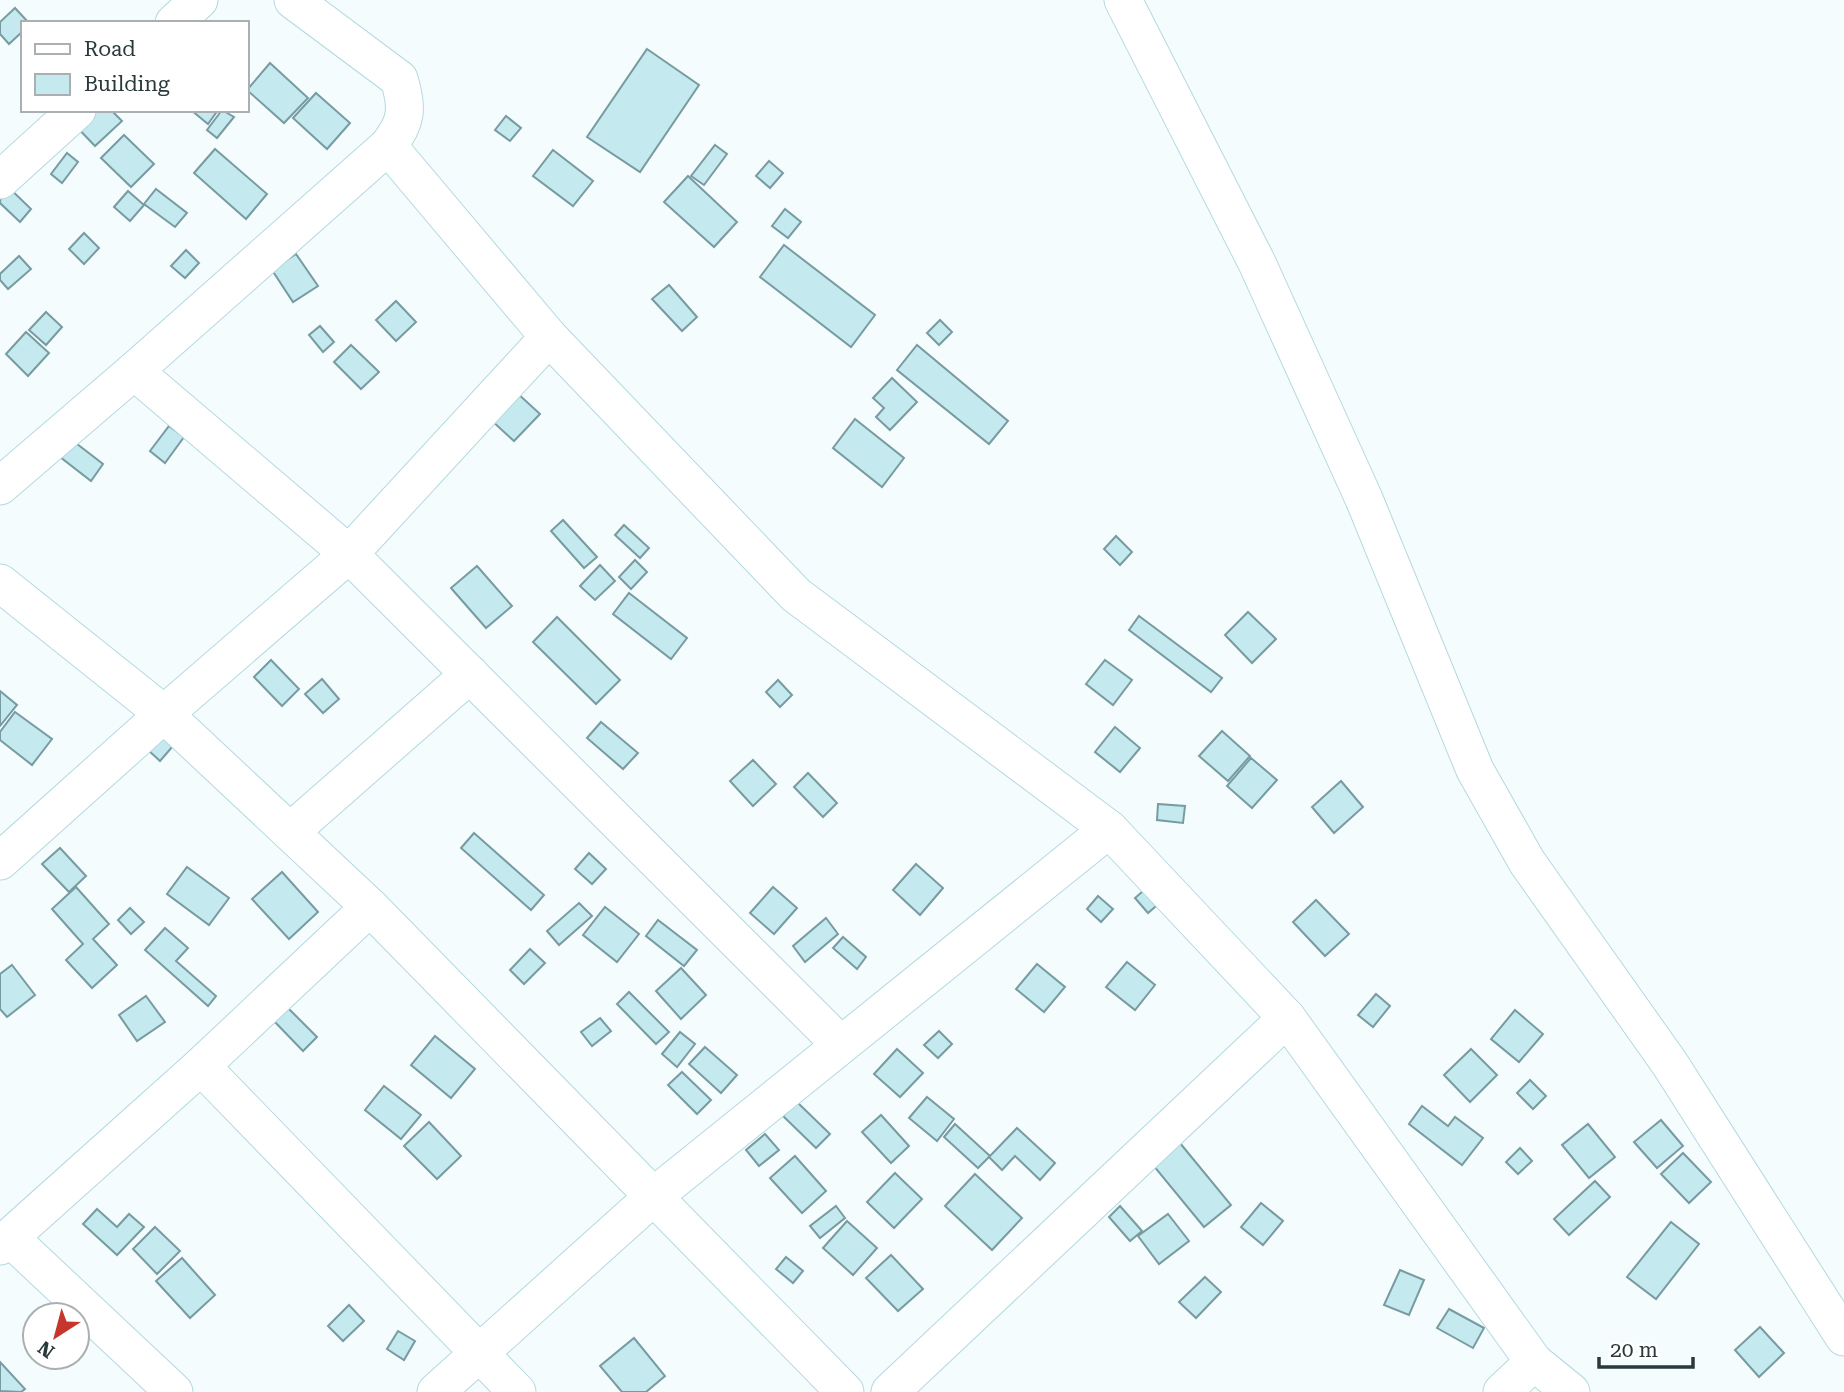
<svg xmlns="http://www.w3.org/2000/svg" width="1844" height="1392" font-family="'Roboto Serif',serif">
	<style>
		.building { fill: #c4eaf0; stroke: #779ba1; stroke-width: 2 }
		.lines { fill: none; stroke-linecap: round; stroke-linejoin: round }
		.minor-casing { stroke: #b4d9e0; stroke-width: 39 }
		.minor { stroke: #fff; stroke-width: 37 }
	</style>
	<rect width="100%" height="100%" fill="#f4fcfd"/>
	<g class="building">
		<path d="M15,8L29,23H23V31L9,44L0,34V22Z"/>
		<path d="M647,49L699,85L640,172L587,137Z"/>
		<path d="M270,63L308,98L284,123L247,90Z"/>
		<path d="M316,93L350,123L327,149L293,118Z"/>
		<path d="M80,110H111L122,121L95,146L70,120Z"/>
		<path d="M191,110H218L208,124Z"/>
		<path d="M222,110L234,117L217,138L207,130Z"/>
		<path d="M506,116L521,128L510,141L495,130Z"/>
		<path d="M124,135L154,164L131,187L101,158Z"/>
		<path d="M715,145L727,154L704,185L691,176Z"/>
		<path d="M215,149L267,194L246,219L194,173Z"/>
		<path d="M553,150L593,181L573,206L533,176Z"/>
		<path d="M67,153L78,162L62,183L51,174Z"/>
		<path d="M769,161L783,173L770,188L756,176Z"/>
		<path d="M688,176L737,222L714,247L664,202Z"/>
		<path d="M2,181L31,209L20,222L0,203Z"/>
		<path d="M156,189L187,213L175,227L144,204Z"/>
		<path d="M128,191L144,205L130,221L114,207Z"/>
		<path d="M785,209L801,222L788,238L772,226Z"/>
		<path d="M84,233L99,248L84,264L69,249Z"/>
		<path d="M784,245L875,315L851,347L760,277Z"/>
		<path d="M186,250L199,263L185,278L171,266Z"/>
		<path d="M296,254L318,286L293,302L272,270Z"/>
		<path d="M19,256L31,269L8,289L0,280V274Z"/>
		<path d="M669,285L697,317L682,331L652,299Z"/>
		<path d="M396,301L416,322L396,341L376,320Z"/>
		<path d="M46,312L62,327L46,345L29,330Z"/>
		<path d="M940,320L952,332L939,345L927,333Z"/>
		<path d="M320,326L334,342L323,352L309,335Z"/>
		<path d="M26,332L49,353L28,376L6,354Z"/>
		<path d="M351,345L379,372L361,389L334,362Z"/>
		<path d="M917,345L1008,421L989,444L897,370Z"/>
		<path d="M892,378L917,402L890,430L876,417L884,408L873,398Z"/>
		<path d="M516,392L540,414L514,441L491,420Z"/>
		<path d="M855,419L904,458L882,487L833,448Z"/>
		<path d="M169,426L184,437L165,463L150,451Z"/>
		<path d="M68,437L103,464L91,481L55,453Z"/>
		<path d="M563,520L597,557L584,568L551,531Z"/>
		<path d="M624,525L649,548L640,558L615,535Z"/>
		<path d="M1116,536L1132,552L1120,565L1104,549Z"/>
		<path d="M635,560L647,572L631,589L619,577Z"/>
		<path d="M600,565L615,581L595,600L580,586Z"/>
		<path d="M477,566L512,606L486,628L451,588Z"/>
		<path d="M629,593L687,638L671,659L613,614Z"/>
		<path d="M1248,612L1276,639L1252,663L1225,635Z"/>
		<path d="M1139,616L1222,678L1211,692L1129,630Z"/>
		<path d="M557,617L620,680L596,704L533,642Z"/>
		<path d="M271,660L299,689L282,706L254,677Z"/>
		<path d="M1105,660L1132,680L1113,705L1086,684Z"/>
		<path d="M322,679L339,699L323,713L305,694Z"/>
		<path d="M778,680L792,695L780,707L766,692Z"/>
		<path d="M0,691L17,705L0,726Z"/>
		<path d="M15,712L52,739L32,765L0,740V732Z"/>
		<path d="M601,722L638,753L623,769L587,738Z"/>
		<path d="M1115,727L1140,748L1120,772L1095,752Z"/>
		<path d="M167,729L179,739L160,761L148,750Z"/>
		<path d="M1222,731L1250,756L1228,781L1199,756Z"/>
		<path d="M1251,758L1277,780L1252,808L1227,786Z"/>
		<path d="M753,760L776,784L753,806L730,781Z"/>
		<path d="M808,773L837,803L823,817L794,787Z"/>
		<path d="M1341,781L1363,807L1334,833L1312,807Z"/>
		<path d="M1158,804L1185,806L1183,823L1157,820Z"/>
		<path d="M474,833L544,895L531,910L461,848Z"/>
		<path d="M60,848L86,876L69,892L42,864Z"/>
		<path d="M589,853L606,869L592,884L575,869Z"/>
		<path d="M916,864L943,888L920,915L893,890Z"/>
		<path d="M187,867L229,898L209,925L167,894Z"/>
		<path d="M282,872L318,912L289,939L252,899Z"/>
		<path d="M1150,885L1163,900L1148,913L1135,898Z"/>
		<path d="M76,887L109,924L93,939L117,965L92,988L66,960L83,944L52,909Z"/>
		<path d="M773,887L797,908L774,934L750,913Z"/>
		<path d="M1098,896L1113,909L1101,922L1087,909Z"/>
		<path d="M1316,900L1349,934L1325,956L1293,922Z"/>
		<path d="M579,903L592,916L559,945L547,931Z"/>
		<path d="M605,907L639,934L617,962L583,935Z"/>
		<path d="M130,908L144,922L131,934L118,920Z"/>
		<path d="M826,918L838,934L805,962L793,946Z"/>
		<path d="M658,920L697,950L684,966L646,936Z"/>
		<path d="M165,928L188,948L176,961L216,996L208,1006L145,950Z"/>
		<path d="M843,937L866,957L857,969L833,948Z"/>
		<path d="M530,949L545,963L524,984L510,970Z"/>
		<path d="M1127,962L1155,985L1135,1010L1106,987Z"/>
		<path d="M1037,964L1065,987L1044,1012L1016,989Z"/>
		<path d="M12,965L35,995L7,1017L0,1009V974Z"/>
		<path d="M681,968L706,995L681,1019L656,991Z"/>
		<path d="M629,992L669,1032L656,1044L617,1004Z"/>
		<path d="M1376,994L1390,1006L1373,1027L1358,1015Z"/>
		<path d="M146,996L165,1022L137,1041L119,1015Z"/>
		<path d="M286,1006L317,1037L303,1051L272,1019Z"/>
		<path d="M1515,1010L1543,1034L1519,1062L1491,1039Z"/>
		<path d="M600,1018L611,1031L592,1046L581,1032Z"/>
		<path d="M939,1031L952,1044L938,1058L924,1045Z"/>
		<path d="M680,1032L695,1044L677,1067L662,1054Z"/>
		<path d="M435,1036L475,1069L451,1098L411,1065Z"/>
		<path d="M705,1047L737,1075L721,1093L689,1064Z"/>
		<path d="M897,1049L923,1073L900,1097L874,1074Z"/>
		<path d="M1471,1049L1497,1075L1470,1102L1444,1075Z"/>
		<path d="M682,1072L711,1100L697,1114L668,1085Z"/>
		<path d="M1530,1080L1546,1096L1533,1109L1517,1093Z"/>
		<path d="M384,1086L421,1115L401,1139L365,1110Z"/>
		<path d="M927,1097L954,1119L937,1141L909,1118Z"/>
		<path d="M797,1102L830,1134L816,1148L783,1116Z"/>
		<path d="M1422,1106L1448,1126L1455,1117L1483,1138L1462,1165L1409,1124Z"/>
		<path d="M881,1115L909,1146L891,1163L862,1132Z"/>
		<path d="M1661,1120L1683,1146L1657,1168L1634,1142Z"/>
		<path d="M429,1122L461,1156L437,1179L404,1146Z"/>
		<path d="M955,1124L990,1156L978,1168L944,1137Z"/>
		<path d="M1588,1124L1615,1157L1589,1178L1562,1145Z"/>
		<path d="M1017,1128L1055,1163L1040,1180L1015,1156L1002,1170L989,1157Z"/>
		<path d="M765,1134L779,1150L759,1166L746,1150Z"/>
		<path d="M1175,1137L1231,1205L1204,1227L1148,1159Z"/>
		<path d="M1520,1148L1532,1161L1518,1174L1506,1162Z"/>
		<path d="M1683,1153L1711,1182L1689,1203L1661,1174Z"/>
		<path d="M795,1156L826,1191L802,1213L770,1178Z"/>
		<path d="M895,1173L922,1199L894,1228L867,1202Z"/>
		<path d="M975,1174L1022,1218L992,1250L945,1206Z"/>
		<path d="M1595,1181L1610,1197L1569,1235L1554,1219Z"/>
		<path d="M1261,1203L1283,1221L1263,1245L1241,1227Z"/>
		<path d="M836,1206L845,1218L820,1238L810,1226Z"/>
		<path d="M1120,1206L1142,1231L1130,1241L1109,1217Z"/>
		<path d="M97,1209L117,1227L129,1214L144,1227L117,1255L83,1224Z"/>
		<path d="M1168,1214L1189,1241L1159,1264L1138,1236Z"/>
		<path d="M847,1221L877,1248L853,1275L823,1248Z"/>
		<path d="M1671,1222L1699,1244L1656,1299L1627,1277Z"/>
		<path d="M155,1227L180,1251L157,1274L133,1249Z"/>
		<path d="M891,1255L923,1289L898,1311L866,1278Z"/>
		<path d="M786,1257L803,1271L793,1283L776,1269Z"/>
		<path d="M182,1258L215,1295L190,1318L156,1281Z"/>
		<path d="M1400,1270L1424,1280L1409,1315L1384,1305Z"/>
		<path d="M1205,1277L1221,1292L1196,1318L1179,1302Z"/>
		<path d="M349,1305L364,1321L343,1341L328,1326Z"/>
		<path d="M1449,1309L1484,1328L1473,1348L1437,1328Z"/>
		<path d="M1760,1327L1784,1353L1759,1377L1735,1350Z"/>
		<path d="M398,1331L415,1341L404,1360L387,1349Z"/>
		<path d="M634,1338L665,1376L646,1392H622L600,1366Z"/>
		<path d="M0,1362L25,1389L21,1392L0,1391Z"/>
	</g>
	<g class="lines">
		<defs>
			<g id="minor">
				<path d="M1123,0L1257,263L1364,499L1475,770L1527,862L1670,1064L1844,1337"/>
				<path d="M174,23L199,0"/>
				<path d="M388,146L549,337L796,595L1109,829L1287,1018L1534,1362L1571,1392"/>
				<path d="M0,180L77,110"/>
				<path d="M134,371L349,554L841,1045"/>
				<path d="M0,486L134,371L388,146C407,122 408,108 399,79L293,0"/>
				<path d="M0,583L164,714L370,907L845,1392"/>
				<path d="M290,832L470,674"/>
				<path d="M0,861L164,714L349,554L549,337"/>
				<path d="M201,1066L517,1392"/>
				<path d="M10,1238L174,1392"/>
				<path d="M0,1246L201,1066L370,907"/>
				<path d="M436,1392L654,1196L1109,829"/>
				<path d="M890,1392L1287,1018"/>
				<path d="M1502,1392L1534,1362"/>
			</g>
		</defs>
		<use href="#minor" class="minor-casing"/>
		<use href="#minor" class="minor"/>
	</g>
	<rect x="21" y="21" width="228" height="91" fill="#ffffff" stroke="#aab0b1" stroke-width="2"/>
	<rect x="35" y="44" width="35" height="10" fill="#ffffff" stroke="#aab0b1" stroke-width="2"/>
	<text x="84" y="56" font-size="21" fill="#2a393c">Road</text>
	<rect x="35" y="74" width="35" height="21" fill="#c4eaf0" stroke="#aab0b1" stroke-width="2"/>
	<text x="84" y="91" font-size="21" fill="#2a393c">Building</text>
	<g transform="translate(56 1336) rotate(216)"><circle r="33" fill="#ffffff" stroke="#aab0b1" stroke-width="2"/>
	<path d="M0-5L12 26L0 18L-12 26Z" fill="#c5372c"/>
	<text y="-10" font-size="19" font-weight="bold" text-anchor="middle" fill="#2a393c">N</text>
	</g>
	<path d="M1599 1357v10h94v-10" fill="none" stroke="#2a393c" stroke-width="3.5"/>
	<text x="1610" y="1357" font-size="21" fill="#2a393c" stroke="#ffffff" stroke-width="5" paint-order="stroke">20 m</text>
</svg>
